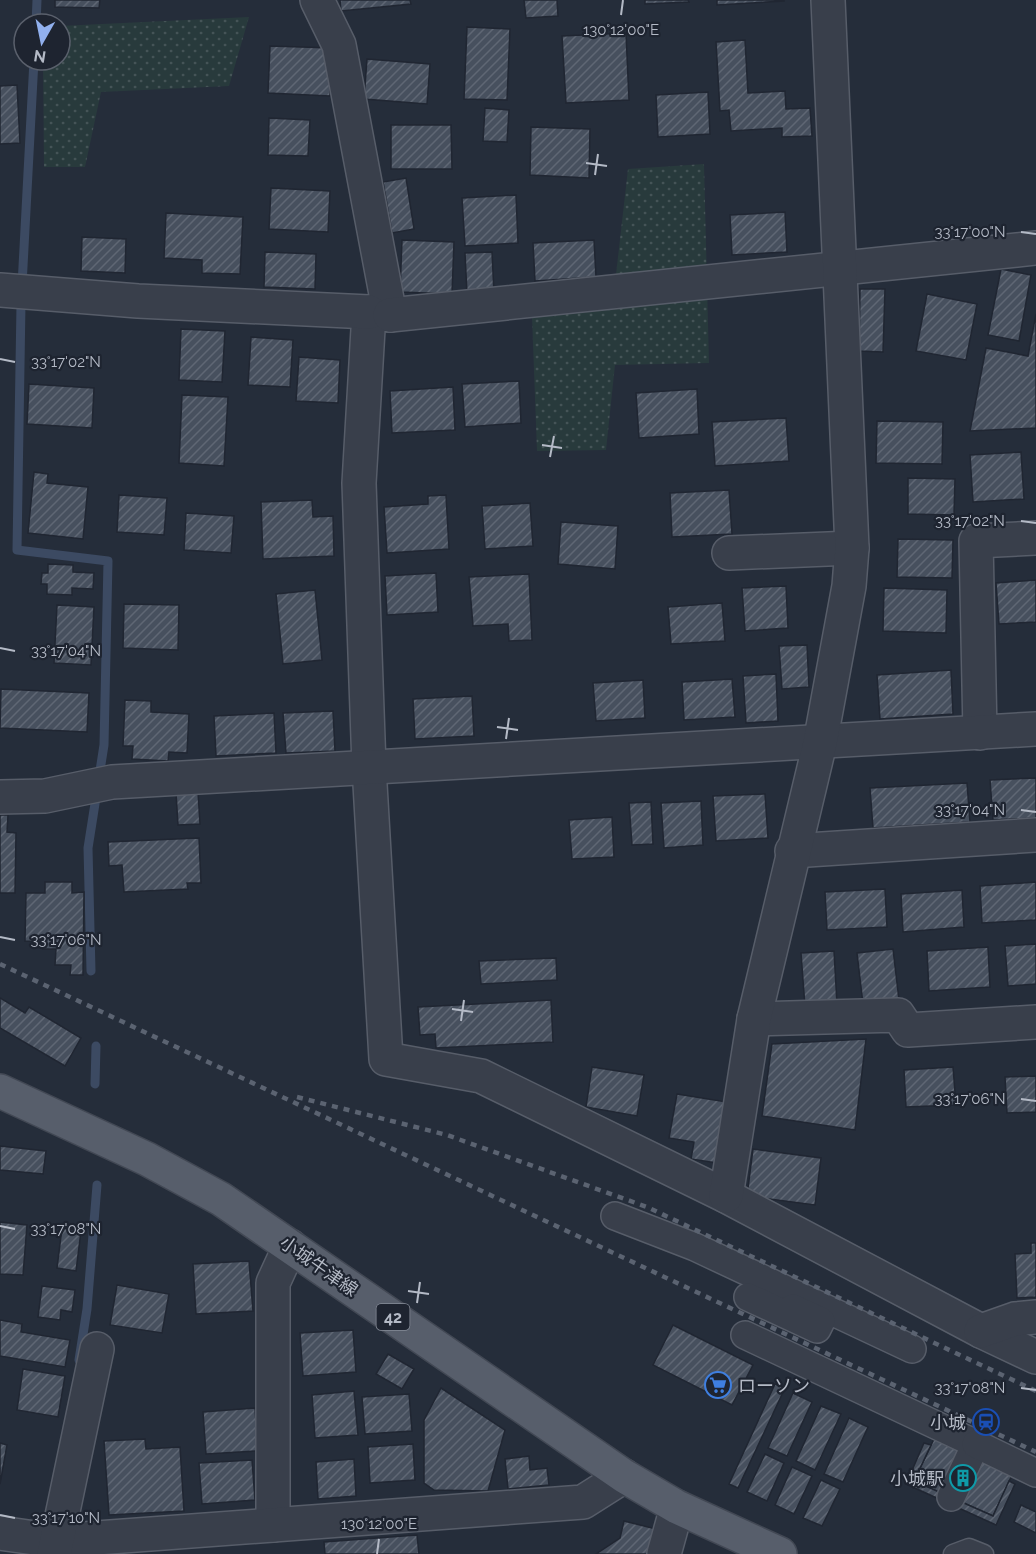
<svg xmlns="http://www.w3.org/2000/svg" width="1036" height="1554" font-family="Raleway,'Noto Sans JP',sans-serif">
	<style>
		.green { fill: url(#green-dots) }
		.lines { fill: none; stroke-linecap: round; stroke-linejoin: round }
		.stream { stroke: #3c4a62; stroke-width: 9 }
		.building { fill: url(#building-hatch); stroke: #202632; stroke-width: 1.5 }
		.service-casing { stroke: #575d69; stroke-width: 21 }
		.pedestrian-casing { stroke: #575d69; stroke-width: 30 }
		.minor-casing { stroke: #575d69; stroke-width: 36 }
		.primary-casing { stroke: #424854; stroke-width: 36 }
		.service { stroke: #393f4b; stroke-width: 18 }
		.pedestrian { stroke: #393f4b; stroke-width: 27 }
		.minor { stroke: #393f4b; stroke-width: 33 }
		.primary { stroke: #575e6b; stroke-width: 33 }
		.rail { stroke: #5b6371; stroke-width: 4.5; stroke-dasharray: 6 6; stroke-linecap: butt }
		.ticks { fill: none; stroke: #b4bac6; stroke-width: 2 }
		.labels { text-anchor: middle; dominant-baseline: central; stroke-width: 4.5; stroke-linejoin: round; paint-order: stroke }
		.shield { fill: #1e2430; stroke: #878d99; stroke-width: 1.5 }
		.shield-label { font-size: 16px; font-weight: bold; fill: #b4bac6 }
		.street-label { font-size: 18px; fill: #b4bac6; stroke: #1e2430 }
		.poi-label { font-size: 18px; fill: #b4bac6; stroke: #1e2430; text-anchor: end }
		.ticks-label { font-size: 15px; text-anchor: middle; fill: #b4bac6; stroke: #1e2430; stroke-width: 4.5; stroke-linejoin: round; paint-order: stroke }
	</style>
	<defs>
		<pattern id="green-dots" width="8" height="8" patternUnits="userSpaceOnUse" patternTransform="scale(1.5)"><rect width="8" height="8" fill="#283a3c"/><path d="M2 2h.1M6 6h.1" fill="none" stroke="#455457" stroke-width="1.8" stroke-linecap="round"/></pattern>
		<pattern id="building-hatch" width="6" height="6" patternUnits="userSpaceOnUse" patternTransform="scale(1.5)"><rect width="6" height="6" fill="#47505e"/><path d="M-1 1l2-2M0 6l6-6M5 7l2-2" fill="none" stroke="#5f6774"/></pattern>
	</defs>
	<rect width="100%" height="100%" fill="#252d3a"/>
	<g class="green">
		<path d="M249,17L229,86L101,92L85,167H44L43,60H60V26Z"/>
		<path d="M704,164L709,363L615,365L606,450L537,451L532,317L613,301L628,169Z"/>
	</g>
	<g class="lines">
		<g class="stream">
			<path d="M36,24L37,0"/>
			<path d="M34,60L21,304L17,550L108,561L104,745L99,777"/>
			<path d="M91,971L88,848L97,791"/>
			<path d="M95,1084L96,1046"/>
			<path d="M79,1360L87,1309L97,1185"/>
		</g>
	</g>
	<g class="building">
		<path d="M55,0H100L99,8L55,7Z"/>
		<path d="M340,0H410L411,4L341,11Z"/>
		<path d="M524,0H557L558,16L526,18Z"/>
		<path d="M645,0H688L689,2L645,4Z"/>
		<path d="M717,0H784V1L717,5Z"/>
		<path d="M467,27L510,29L507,100L464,99Z"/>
		<path d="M626,33L629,100L566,103L562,36Z"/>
		<path d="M745,40L748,93L785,91L786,109L810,108L812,136L782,137V128L731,131L729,110L720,111L716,42Z"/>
		<path d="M270,46L332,48L330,96L268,93Z"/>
		<path d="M367,59L430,64L427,104L364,99Z"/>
		<path d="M17,85L20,143L0,144V86Z"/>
		<path d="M708,92L710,134L658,137L656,95Z"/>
		<path d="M485,108L509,110L507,142L483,141Z"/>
		<path d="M269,118L310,120L308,156L268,155Z"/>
		<path d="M391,125H451L452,169H391Z"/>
		<path d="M531,127L590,129L589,178L530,175Z"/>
		<path d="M406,178L414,229L392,233L383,182Z"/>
		<path d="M271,188L330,191L328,232L269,229Z"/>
		<path d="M516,195L518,243L465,246L462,198Z"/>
		<path d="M785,212L787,252L732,255L730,215Z"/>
		<path d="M166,213L243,217L240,274L202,273V260L164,258Z"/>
		<path d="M82,237L126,239L125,273L81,271Z"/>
		<path d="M402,240L454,242L452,294L400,292Z"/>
		<path d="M594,240L596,277L535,281L533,243Z"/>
		<path d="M265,252L316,254L315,289L264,287Z"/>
		<path d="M492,252L494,293L467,294L465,253Z"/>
		<path d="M1001,269L1031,275L1019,341L988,335Z"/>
		<path d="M860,289H885L883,352L859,351Z"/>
		<path d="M927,294L977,304L966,360L916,351Z"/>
		<path d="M1036,314V428L970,431L986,348L1028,356Z"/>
		<path d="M181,329L225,331L222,382L179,380Z"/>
		<path d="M251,337L293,340L290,387L248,385Z"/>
		<path d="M299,357L340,360L338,403L296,401Z"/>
		<path d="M519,381L521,423L465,427L462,384Z"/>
		<path d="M29,384L94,388L92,428L27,424Z"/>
		<path d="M453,387L455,430L392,433L390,391Z"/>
		<path d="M697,389L699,434L639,438L636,393Z"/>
		<path d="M182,395L228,397L224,466L179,463Z"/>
		<path d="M786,418L789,461L715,466L712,422Z"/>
		<path d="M877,421L943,422L942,464L876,463Z"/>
		<path d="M1021,452L1024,499L973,502L970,455Z"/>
		<path d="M34,472L48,474L47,483L88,487L83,539L28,533Z"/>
		<path d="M908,478L955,479L954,515L908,514Z"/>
		<path d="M729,490L732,534L672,537L670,493Z"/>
		<path d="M119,495L167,498L164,535L117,532Z"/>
		<path d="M446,495L449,549L387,553L384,507L428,504V496Z"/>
		<path d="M312,500L313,517L333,516L334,556L263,559L261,502Z"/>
		<path d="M530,503L533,546L485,549L482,506Z"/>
		<path d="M186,513L234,516L231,553L184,550Z"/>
		<path d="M561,522L618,526L615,569L558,564Z"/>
		<path d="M898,539L953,540L952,578L897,577Z"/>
		<path d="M48,564L73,565V572L94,573L93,589L72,588V595L47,594V584H41L42,573H48Z"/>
		<path d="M436,573L438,612L387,615L385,576Z"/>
		<path d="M529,574L532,640L509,641L508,624L473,626L469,577Z"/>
		<path d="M1036,580V622L999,624L996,583Z"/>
		<path d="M786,586L788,628L745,631L742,588Z"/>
		<path d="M884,588L947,590L946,633L883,631Z"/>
		<path d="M315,590L322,660L283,664L276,594Z"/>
		<path d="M722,603L725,641L671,644L668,607Z"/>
		<path d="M124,604L179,605L178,650L123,648Z"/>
		<path d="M57,605L94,607L91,665L54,663Z"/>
		<path d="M807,645L809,687L782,689L779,646Z"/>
		<path d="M951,670L953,714L880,719L877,675Z"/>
		<path d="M776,674L778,721L746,723L743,676Z"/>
		<path d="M732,679L735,717L684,720L682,682Z"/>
		<path d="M643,680L645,718L596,721L593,683Z"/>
		<path d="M1,689L89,693L87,732L0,728Z"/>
		<path d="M472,696L474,736L415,739L413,699Z"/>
		<path d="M125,700L151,701V712L189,714L187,753L169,752L168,761L132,759L133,746H123Z"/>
		<path d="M333,711L335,751L286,753L283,713Z"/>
		<path d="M274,713L276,753L216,756L214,716Z"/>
		<path d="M1036,778V818L993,820L990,780Z"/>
		<path d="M967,783L970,822L873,828L870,788Z"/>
		<path d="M198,792L200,824L178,825L176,793Z"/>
		<path d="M765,794L768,838L716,841L713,796Z"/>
		<path d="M701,801L703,845L664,848L661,803Z"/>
		<path d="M651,802L653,844L632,845L629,803Z"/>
		<path d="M0,815H8L7,832L16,833L15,893H0Z"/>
		<path d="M612,817L614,857L572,859L569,820Z"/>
		<path d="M199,838L201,883H187L188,889L124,892L122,865L109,866L108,842Z"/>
		<path d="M45,882H72V893L84,892L83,975H70L71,965H55L56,949H43V942L25,941L26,893H45Z"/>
		<path d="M1036,882V920L982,923L980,886Z"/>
		<path d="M885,889L887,927L827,930L825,892Z"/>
		<path d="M962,890L964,927L903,932L901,894Z"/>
		<path d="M1036,944V984L1008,986L1005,946Z"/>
		<path d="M988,947L990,987L929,991L927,951Z"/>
		<path d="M893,949L899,1000L863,1004L857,953Z"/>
		<path d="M834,951L837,1004L805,1007L801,953Z"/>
		<path d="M556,958L557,980L481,984L479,961Z"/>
		<path d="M0,998L25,1013L29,1007L81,1038L65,1066L0,1028Z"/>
		<path d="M551,1000L553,1042L436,1048L435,1034L420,1035L418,1007Z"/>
		<path d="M866,1039L855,1130L762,1116L772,1044Z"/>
		<path d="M592,1067L644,1075L637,1116L586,1107Z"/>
		<path d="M953,1067L956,1105L906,1107L904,1070Z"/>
		<path d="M1036,1076V1112L1007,1113L1005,1077Z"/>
		<path d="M677,1094L727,1102L717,1163L691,1159L694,1142L669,1138Z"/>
		<path d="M0,1146L46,1151L43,1174L0,1170Z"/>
		<path d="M753,1149L821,1158L815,1205L747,1196Z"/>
		<path d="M0,1222L27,1225L23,1275L0,1274Z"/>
		<path d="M62,1228L81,1231L76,1271L57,1268Z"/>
		<path d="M1031,1243H1036V1297L1017,1298L1015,1254L1031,1253Z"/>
		<path d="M249,1261L253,1311L196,1314L193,1264Z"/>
		<path d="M117,1285L169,1294L162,1333L110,1325Z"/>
		<path d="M42,1286L75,1290L72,1312L61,1310L60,1320L38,1317Z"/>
		<path d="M0,1320L22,1324L21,1332L70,1340L65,1367L0,1356Z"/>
		<path d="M673,1325L753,1365L732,1405L653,1365Z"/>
		<path d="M353,1330L356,1372L303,1376L300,1333Z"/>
		<path d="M388,1354L414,1369L402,1389L376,1374Z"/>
		<path d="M23,1369L65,1376L58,1417L17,1410Z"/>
		<path d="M775,1384L785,1388L738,1488L729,1484Z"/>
		<path d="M441,1388L505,1430L488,1491L434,1490L424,1483V1420Z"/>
		<path d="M354,1391L358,1435L315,1438L312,1395Z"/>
		<path d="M793,1393L812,1402L787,1456L768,1448Z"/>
		<path d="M409,1394L412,1431L365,1434L362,1397Z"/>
		<path d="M821,1406L841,1414L815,1470L796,1461Z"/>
		<path d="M255,1408L258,1451L206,1454L203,1412Z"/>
		<path d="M849,1418L868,1427L843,1482L824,1474Z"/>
		<path d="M145,1439L146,1449L180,1447L184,1511L109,1515L104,1441Z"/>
		<path d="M934,1439L1012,1475L993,1516L914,1481Z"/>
		<path d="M0,1443L7,1445L0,1484Z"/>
		<path d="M924,1443L931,1445L914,1481L993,1516L1009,1481L1015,1484L996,1525L906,1484Z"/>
		<path d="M413,1444L415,1480L370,1483L368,1447Z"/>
		<path d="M765,1454L784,1463L767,1501L747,1492Z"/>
		<path d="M529,1456L530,1470L547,1468L549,1485L508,1489L505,1459Z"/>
		<path d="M354,1459L356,1496L318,1499L316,1462Z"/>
		<path d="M252,1460L255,1500L202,1504L199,1463Z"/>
		<path d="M792,1467L812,1476L794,1514L775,1505Z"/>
		<path d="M821,1480L840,1489L822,1526L803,1518Z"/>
		<path d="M1021,1505L1036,1512V1533L1014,1522Z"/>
		<path d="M624,1521L656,1529L649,1554H596L620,1538Z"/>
		<path d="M417,1535L419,1554H325L324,1542Z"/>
	</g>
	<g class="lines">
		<defs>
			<path id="service" d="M953,1554L969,1548L984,1554"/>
			<g id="pedestrian">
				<path d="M615,1216L695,1247L912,1349"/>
				<path d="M748,1297L817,1329L821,1321L793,1308"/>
				<path d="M745,1335L976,1444L951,1497"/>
				<path d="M976,1444L1036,1473"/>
			</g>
			<g id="minor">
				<path d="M317,0L339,45L390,315L369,312L359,483L369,767L386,1059L481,1076L726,1196L981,1331L1036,1357"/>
				<path d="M0,290L138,301L369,312"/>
				<path d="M390,315L1036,248"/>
				<path d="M729,553L852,548"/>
				<path d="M980,733L976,541L1036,538"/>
				<path d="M0,797L45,796L112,782L1036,729"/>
				<path d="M792,851L1036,835"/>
				<path d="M754,1019L898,1015L908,1030L1036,1022"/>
				<path d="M726,1196L754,1019L820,743L849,586L852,548L828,0"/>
				<path d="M981,1331L1015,1319L1036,1317"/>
				<path d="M273,1525V1283L290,1246"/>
				<path d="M0,1533L56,1541L583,1502L624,1476"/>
				<path d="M54,1554L97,1349"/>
				<path d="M664,1554L677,1507"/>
			</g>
			<path id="primary" d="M0,1091L147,1159L221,1199L624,1476L677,1507L780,1554"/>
		</defs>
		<use href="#service" class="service-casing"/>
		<use href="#pedestrian" class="pedestrian-casing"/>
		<use href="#minor" class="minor-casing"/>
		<use href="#primary" class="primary-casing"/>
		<use href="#service" class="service"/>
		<use href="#pedestrian" class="pedestrian"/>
		<use href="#minor" class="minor"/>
		<use href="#primary" class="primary"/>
		<g class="rail">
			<path d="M0,964L1036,1452"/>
			<path d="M297,1097L447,1135L647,1207L1036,1391"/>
		</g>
	</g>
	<path class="ticks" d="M621,15L623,0M586,163L607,166M595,175L598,154M1021,232L1036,234M0,359L15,362M542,445L562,448M550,457L554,436M1021,521L1036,523M0,648L15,651M497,727L518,730M506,739L509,718M1021,810L1036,812M0,937L15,940M452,1009L473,1012M461,1021L464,1000M1021,1099L1036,1101M0,1226L15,1229M408,1291L429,1294M417,1303L420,1282M1021,1388L1036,1390M0,1515L15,1518M377,1554L379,1539"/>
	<defs>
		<symbol id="supermarket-ring" viewBox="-11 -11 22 22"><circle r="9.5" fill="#1e2430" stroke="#3f7fe0" stroke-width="1.5"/><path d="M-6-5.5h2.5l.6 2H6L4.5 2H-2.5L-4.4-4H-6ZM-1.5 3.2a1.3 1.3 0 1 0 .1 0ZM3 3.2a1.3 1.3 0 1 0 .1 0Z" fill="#3f7fe0"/></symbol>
		<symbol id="station-ring" viewBox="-11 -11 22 22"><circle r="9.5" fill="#1e2430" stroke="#1a4fb4" stroke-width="1.5"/><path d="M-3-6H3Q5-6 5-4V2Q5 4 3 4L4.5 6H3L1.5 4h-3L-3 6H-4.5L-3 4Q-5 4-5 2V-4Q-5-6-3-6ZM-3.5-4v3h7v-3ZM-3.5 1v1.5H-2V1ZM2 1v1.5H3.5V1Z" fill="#1a4fb4"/></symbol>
		<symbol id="building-ring" viewBox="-11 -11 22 22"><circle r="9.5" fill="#1e2430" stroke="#0f9aa8" stroke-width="1.5"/><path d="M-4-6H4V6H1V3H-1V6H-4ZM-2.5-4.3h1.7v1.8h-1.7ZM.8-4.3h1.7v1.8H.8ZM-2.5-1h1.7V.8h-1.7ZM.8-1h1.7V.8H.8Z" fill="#0f9aa8"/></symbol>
	</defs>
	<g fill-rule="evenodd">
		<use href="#supermarket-ring" x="703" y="1370" width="30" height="30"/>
		<use href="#station-ring" x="971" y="1407" width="30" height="30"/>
		<use href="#building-ring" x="948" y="1463" width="30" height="30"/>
	</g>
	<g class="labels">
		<rect class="shield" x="376.5" y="1304" width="33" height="26" rx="4.5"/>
		<g class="shield-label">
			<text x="393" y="1317">42</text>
		</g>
		<g class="street-label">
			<text transform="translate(319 1266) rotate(35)">小城牛津線</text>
		</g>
		<g class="poi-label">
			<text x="738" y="1385" text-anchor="start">ローソン</text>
			<text x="966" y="1422">小城</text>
			<text x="944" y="1478">小城駅</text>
		</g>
	</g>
	<g class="ticks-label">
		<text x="621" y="35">130°12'00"E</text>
		<text x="970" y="237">33°17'00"N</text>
		<text x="66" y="367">33°17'02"N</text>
		<text x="970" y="526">33°17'02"N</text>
		<text x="66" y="656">33°17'04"N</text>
		<text x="970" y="815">33°17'04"N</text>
		<text x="66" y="945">33°17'06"N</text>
		<text x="970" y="1104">33°17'06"N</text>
		<text x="66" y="1234">33°17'08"N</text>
		<text x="970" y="1393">33°17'08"N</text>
		<text x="66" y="1523">33°17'10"N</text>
		<text x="379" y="1529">130°12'00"E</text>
	</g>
	<g transform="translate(42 42) rotate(189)"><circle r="28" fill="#1e2430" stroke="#5a606c" stroke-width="1.5"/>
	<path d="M0-4.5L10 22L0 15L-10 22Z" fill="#91b0ee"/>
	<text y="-9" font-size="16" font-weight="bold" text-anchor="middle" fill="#b4bac6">N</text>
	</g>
</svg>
